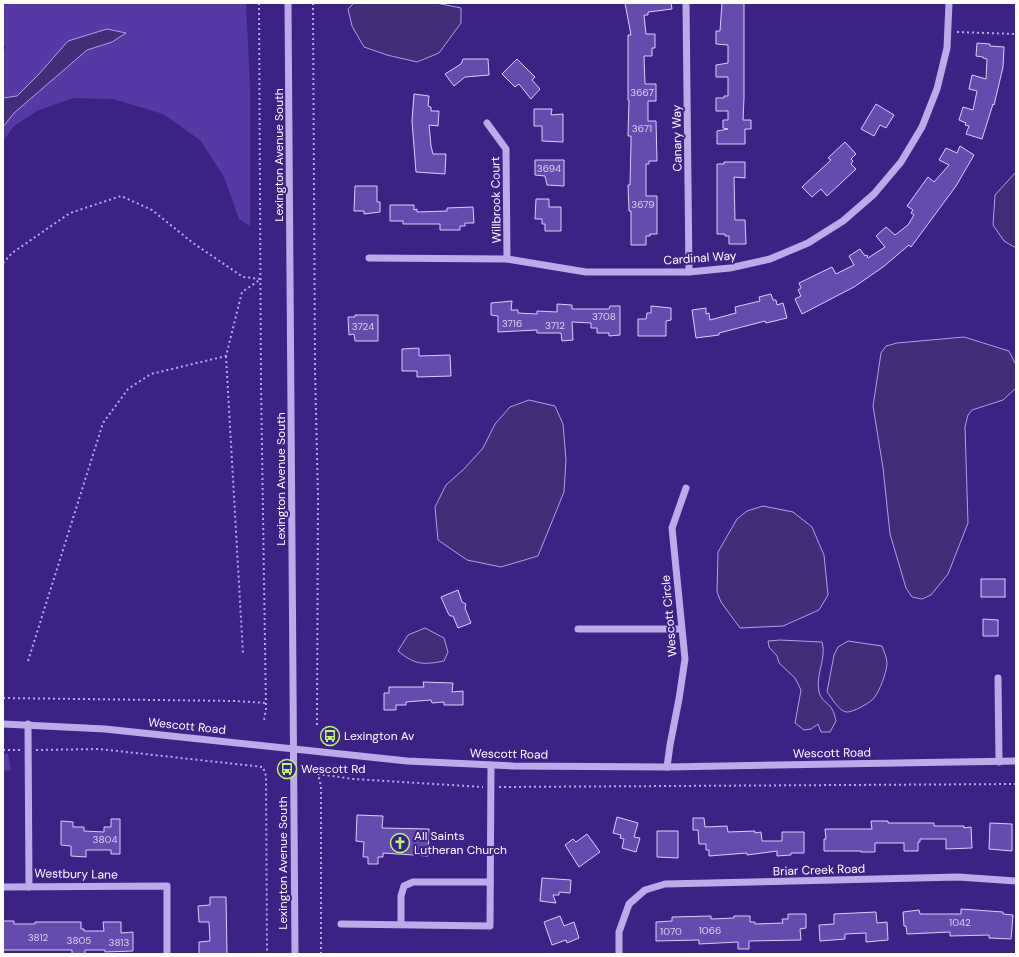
<svg xmlns="http://www.w3.org/2000/svg" width="1019" height="957" font-family="'DM Sans',sans-serif">
	<style>
		.green { fill: #5639a4 }
		.water { fill: #422d78; stroke: #b29fea }
		.building { fill: #654bad; stroke: #dacff7 }
		.lines { fill: none; stroke-linecap: round; stroke-linejoin: round }
		.path { stroke: #bbabe9; stroke-width: 2; stroke-dasharray: 2 3; stroke-linecap: butt }
		.minor { stroke: #bbabe9; stroke-width: 7 }
		.labels { text-anchor: middle; dominant-baseline: central; stroke-width: 4; stroke-linejoin: round; paint-order: stroke }
		.number-label { font-size: 10px; fill: #d8d2ea }
		.street-label { font-size: 12px; fill: #fff; stroke: #3d2285 }
		.poi-label { font-size: 12px; fill: #fff; stroke: #3d2285; text-anchor: start }
	</style>
	<rect width="100%" height="100%" fill="#3d2285"/>
	<g class="green">
		<path d="M3,3H246L250,86V226L239,219L224,177L200,140L163,114L113,99L73,98L37,111L14,126L3,141V127L14,113L87,50L112,42L126,33L107,30L39,74L17,96L3,98V53L6,46H3Z"/>
		<path d="M3,754H8L11,770L3,771Z"/>
	</g>
	<g class="water">
		<path d="M354,3H436L461,8V23L439,53L417,62L387,55L364,47L352,26L348,9Z"/>
		<path d="M107,29L126,33L112,42L87,50L14,113L3,127V98L17,96L39,74L68,41Z"/>
		<path d="M1016,172V248L1004,241L993,225L995,195Z"/>
		<path d="M964,337L1009,351L1016,365V388L1003,400L972,410L968,415L965,427L968,523L948,574L931,595L922,599L912,597L906,588L890,534L883,468L873,406L881,353L886,346L897,343Z"/>
		<path d="M529,400L555,406L563,424L566,460L564,492L538,556L501,567L467,560L438,540L435,507L446,485L464,469L483,448L495,424L510,407Z"/>
		<path d="M763,506L793,512L812,527L824,555L828,595L819,610L783,626L740,628L721,602L717,592L718,552L737,519L747,511Z"/>
		<path d="M425,628L444,638L448,652L444,661C423,665 415,665 398,651L408,635Z"/>
		<path d="M780,640L822,642C827,658 815,675 819,692C822,702 828,702 832,709C834,712 835,717 836,721L830,732H821L818,724L811,729L804,730L795,723L801,690L795,678L779,663L777,656L769,647L768,641Z"/>
		<path d="M848,641L882,646C884,652 887,657 887,664C886,674 880,690 874,698C870,703 852,713 846,712C838,710 832,698 827,692L834,655L838,647Z"/>
	</g>
	<g class="building">
		<path d="M625,3H671L672,9L648,12V15H644L646,34H655V48H652V56H644L645,84H656V101H648V121H656L657,161H649V164H646V196H657V234H650V236H646V245H631V211H629L628,185H630L631,144V136H628L629,100H628V35H631Z"/>
		<path d="M722,3H744V98L743,120H751V129H745V144H717V131L728,129L723,128V120H728V111H716V98H724V96H728V77H716V65L728,63V45L716,44V31H720Z"/>
		<path d="M977,43L990,44V46L1004,47L1003,67L994,105L993,104L982,139L966,134L969,126L965,125L966,123L959,120L963,107L973,110L977,91L969,89L972,75L986,79L987,59L983,58V57L976,56Z"/>
		<path d="M463,59H488L489,75L465,77L454,86L445,74L461,64Z"/>
		<path d="M517,59L535,77L532,80L540,89L531,99L519,84L515,87L502,74Z"/>
		<path d="M414,94L429,96L428,106L431,107V111H439L438,126L429,125L431,146L433,154H446L445,174L416,172L412,121Z"/>
		<path d="M876,104L894,115L886,128L880,125L874,136L861,129Z"/>
		<path d="M534,109H552L551,115L563,114V142L542,141V126H534Z"/>
		<path d="M845,142L856,154L851,159L853,161L851,164L856,169L827,196L821,189L812,197L802,187L831,160L828,158Z"/>
		<path d="M960,146L974,155L956,186L911,247L909,245L883,267L854,287L802,314L795,299L801,296L798,290L801,288L799,283L832,267L836,274L854,265L849,256L860,249L865,256L867,255L868,258L885,247L876,236L886,227L895,235L908,225L914,215L911,213L913,210L907,206L928,177L934,182L949,165L939,160L946,148L957,153Z"/>
		<path d="M535,160H564V186L547,185L545,176L535,175Z"/>
		<path d="M724,162H745V178L734,177L735,220H745L746,244H729V236H725V234H717V164H724Z"/>
		<path d="M355,186H377V202H380V212L364,214V211H354Z"/>
		<path d="M536,199H549V207H561V231H545V224H542V219H535Z"/>
		<path d="M390,205H414V210L417,209V212L447,211V208L473,207L474,223H465V226H460V230H440V224H403V221H390Z"/>
		<path d="M771,294L773,300H776L777,305L783,303L787,318L766,323L765,321L719,333V335L696,338L692,310L706,308V314L709,313L710,320L736,313L735,307L760,301L759,297Z"/>
		<path d="M512,301L511,310H518V313L537,314V311L557,312V304L572,305V309H609L610,306H620V335L609,336V333H597V328H591V323L572,322L573,340L562,341L561,333H537V330L498,332V316L491,315V303Z"/>
		<path d="M651,306L671,308V320L666,321V336H638V319H646L647,313H651Z"/>
		<path d="M355,315H378V341H355L354,334L349,335L348,317H355Z"/>
		<path d="M419,348V356L450,355L451,376L417,377V371H402V349Z"/>
		<rect x="981" y="579" width="24" height="18"/>
		<path d="M458,590L462,602L466,604L465,608L471,623L458,628L453,616H450L448,613L441,597Z"/>
		<path d="M983,619L998,620V636H983Z"/>
		<path d="M423,682L453,683L452,692L463,691V705H444V702L432,703L431,700L406,702V705H396V710H384V693H389V687H424Z"/>
		<path d="M357,815L383,816L382,828L429,829L428,856L383,853V857H378V864H368V857H363L364,842L356,841Z"/>
		<path d="M617,817L638,823L634,837L640,838L636,852L622,848L624,839L620,838L621,835L613,833Z"/>
		<path d="M693,818H704L705,827L727,826L728,832L755,831V833L761,832L762,841H782V832H804V853H791V855L777,856V851L747,855V853L709,856V850H706V844H699L698,830H693Z"/>
		<path d="M111,819H120V854H111V850H86V857L71,856V846L61,845V821L73,822V827H84V831L104,832V827H111Z"/>
		<path d="M871,821H888V823H934V826H964V828L971,827L972,848L946,849V839H920V842H918V851H904V843H875V852H861V851H824V839H826L825,829H872Z"/>
		<path d="M990,823L1012,824V851L989,849Z"/>
		<path d="M657,831H678V858L657,857Z"/>
		<path d="M587,834L600,852L579,867L565,845L573,839L576,842Z"/>
		<path d="M542,878L571,880L570,893L559,892V895H553L556,903L540,901Z"/>
		<path d="M210,897H226L227,954H199V942L210,941L209,922H199L198,906L210,905Z"/>
		<path d="M961,909L1003,912V914L1013,915L1011,939L989,938V935L950,936V932L907,934L906,926H904L903,912L919,910L920,914H961Z"/>
		<path d="M876,912L877,923L887,922L888,940L866,942V933L845,934V939L820,941L819,925L834,924V914Z"/>
		<path d="M788,914H806V928L800,929L801,940L749,941V949H738V942L699,944V940L656,941V922L672,921V917L711,916V919L734,918V916H750V922H755V924L783,923L782,919H788Z"/>
		<path d="M560,916L564,926L574,922L579,938L567,943L566,940L552,945L544,922Z"/>
		<path d="M3,921H14V924H35V922H81V929H84V931H104L103,922H121V933L133,932V951L105,952V950H85V954H72V950H3Z"/>
	</g>
	<g class="lines">
		<g class="path">
			<path d="M259,3L261,384L266,709L264,720"/>
			<path d="M313,3L315,370L318,496L317,727"/>
			<path d="M957,32L1016,34"/>
			<path d="M3,263L12,253L70,213L121,196L152,210L193,243L243,277L260,279"/>
			<path d="M226,356L243,654"/>
			<path d="M28,661L103,423L128,389L151,374L226,356L242,292L261,279"/>
			<path d="M3,698L234,701L266,703"/>
			<path d="M3,750H20"/>
			<path d="M36,750L99,749L263,767L266,776L267,954"/>
			<path d="M499,787L1016,784"/>
			<path d="M321,954V786L318,774L353,779L483,787"/>
		</g>
		<g class="minor">
			<path d="M288,3L295,954"/>
			<path d="M686,3L689,272"/>
			<path d="M487,123L506,149L507,259"/>
			<path d="M369,258L507,259L586,272H689L730,268L770,259L808,243L843,221L874,194L901,162L922,127L937,89L947,48L949,3"/>
			<path d="M578,629H681"/>
			<path d="M998,678L999,762"/>
			<path d="M3,724L105,729L407,761L513,766L667,767L1016,761"/>
			<path d="M28,724L29,887"/>
			<path d="M667,767L670,745L679,699L685,659L672,528L686,488"/>
			<path d="M3,887L167,886V954"/>
			<path d="M341,924L490,926L491,765"/>
			<path d="M401,924V896L404,886L413,882H490"/>
			<path d="M619,954V932L629,904L645,890L665,884L958,877L1016,881"/>
		</g>
	</g>
	<defs>
		<symbol id="bus-ring" viewBox="-11 -11 22 22"><circle r="9.5" fill="#3d2285" stroke="#bbf56d" stroke-width="1.5"/><path d="M-5-6H5V4H4V6H2V4H-2V6H-4V4H-5ZM-3.5-4V0h7V-4ZM-3.5 1.2v1.5H-2V1.2ZM2 1.2v1.5H3.5V1.2Z" fill="#bbf56d"/></symbol>
		<symbol id="church-ring" viewBox="-11 -11 22 22"><circle r="9.5" fill="#3d2285" stroke="#bbf56d" stroke-width="1.5"/><path d="M-1.2-6h2.4v3.5h3.3v2.4h-3.3V6h-2.4V-.1h-3.3v-2.4h3.3Z" fill="#bbf56d"/></symbol>
	</defs>
	<g fill-rule="evenodd">
		<use href="#bus-ring" x="319" y="725" width="22" height="22"/>
		<use href="#bus-ring" x="276" y="758" width="22" height="22"/>
		<use href="#church-ring" x="389" y="832" width="22" height="22"/>
	</g>
	<g class="labels">
		<g class="number-label">
			<text x="642" y="92">3667</text>
			<text x="642" y="128">3671</text>
			<text x="549" y="168">3694</text>
			<text x="643" y="204">3679</text>
			<text x="604" y="316">3708</text>
			<text x="512" y="323">3716</text>
			<text x="555" y="325">3712</text>
			<text x="363" y="326">3724</text>
			<text x="105" y="839">3804</text>
			<text x="960" y="922">1042</text>
			<text x="710" y="930">1066</text>
			<text x="671" y="931">1070</text>
			<text x="38" y="937">3812</text>
			<text x="79" y="940">3805</text>
			<text x="119" y="942">3813</text>
		</g>
		<g class="street-label">
			<text transform="translate(677 138) rotate(-91)">Canary Way</text>
			<text transform="translate(279 155) rotate(-90)">Lexington Avenue South</text>
			<text transform="translate(496 200) rotate(-91)">Willbrook Court</text>
			<text transform="translate(700 258) rotate(-4)">Cardinal Way</text>
			<text transform="translate(281 479) rotate(-90)">Lexington Avenue South</text>
			<text transform="translate(669 616) rotate(-95)">Wescott Circle</text>
			<text transform="translate(187 726) rotate(6)">Wescott Road</text>
			<text transform="translate(832 753) rotate(-1)">Wescott Road</text>
			<text transform="translate(509 754) rotate(1)">Wescott Road</text>
			<text transform="translate(283 863) rotate(-90)">Lexington Avenue South</text>
			<text transform="translate(819 870) rotate(-2)">Briar Creek Road</text>
			<text transform="translate(76 874) rotate(1)">Westbury Lane</text>
		</g>
		<g class="poi-label">
			<text x="344" y="736">Lexington Av</text>
			<text x="301" y="769">Wescott Rd</text>
			<text x="414" y="836">All Saints<tspan x="414" dy="14">Lutheran Church</tspan></text>
		</g>
	</g>
	<rect width="1019" height="957" fill="none" stroke="#ffffff" stroke-width="8"/>
</svg>
